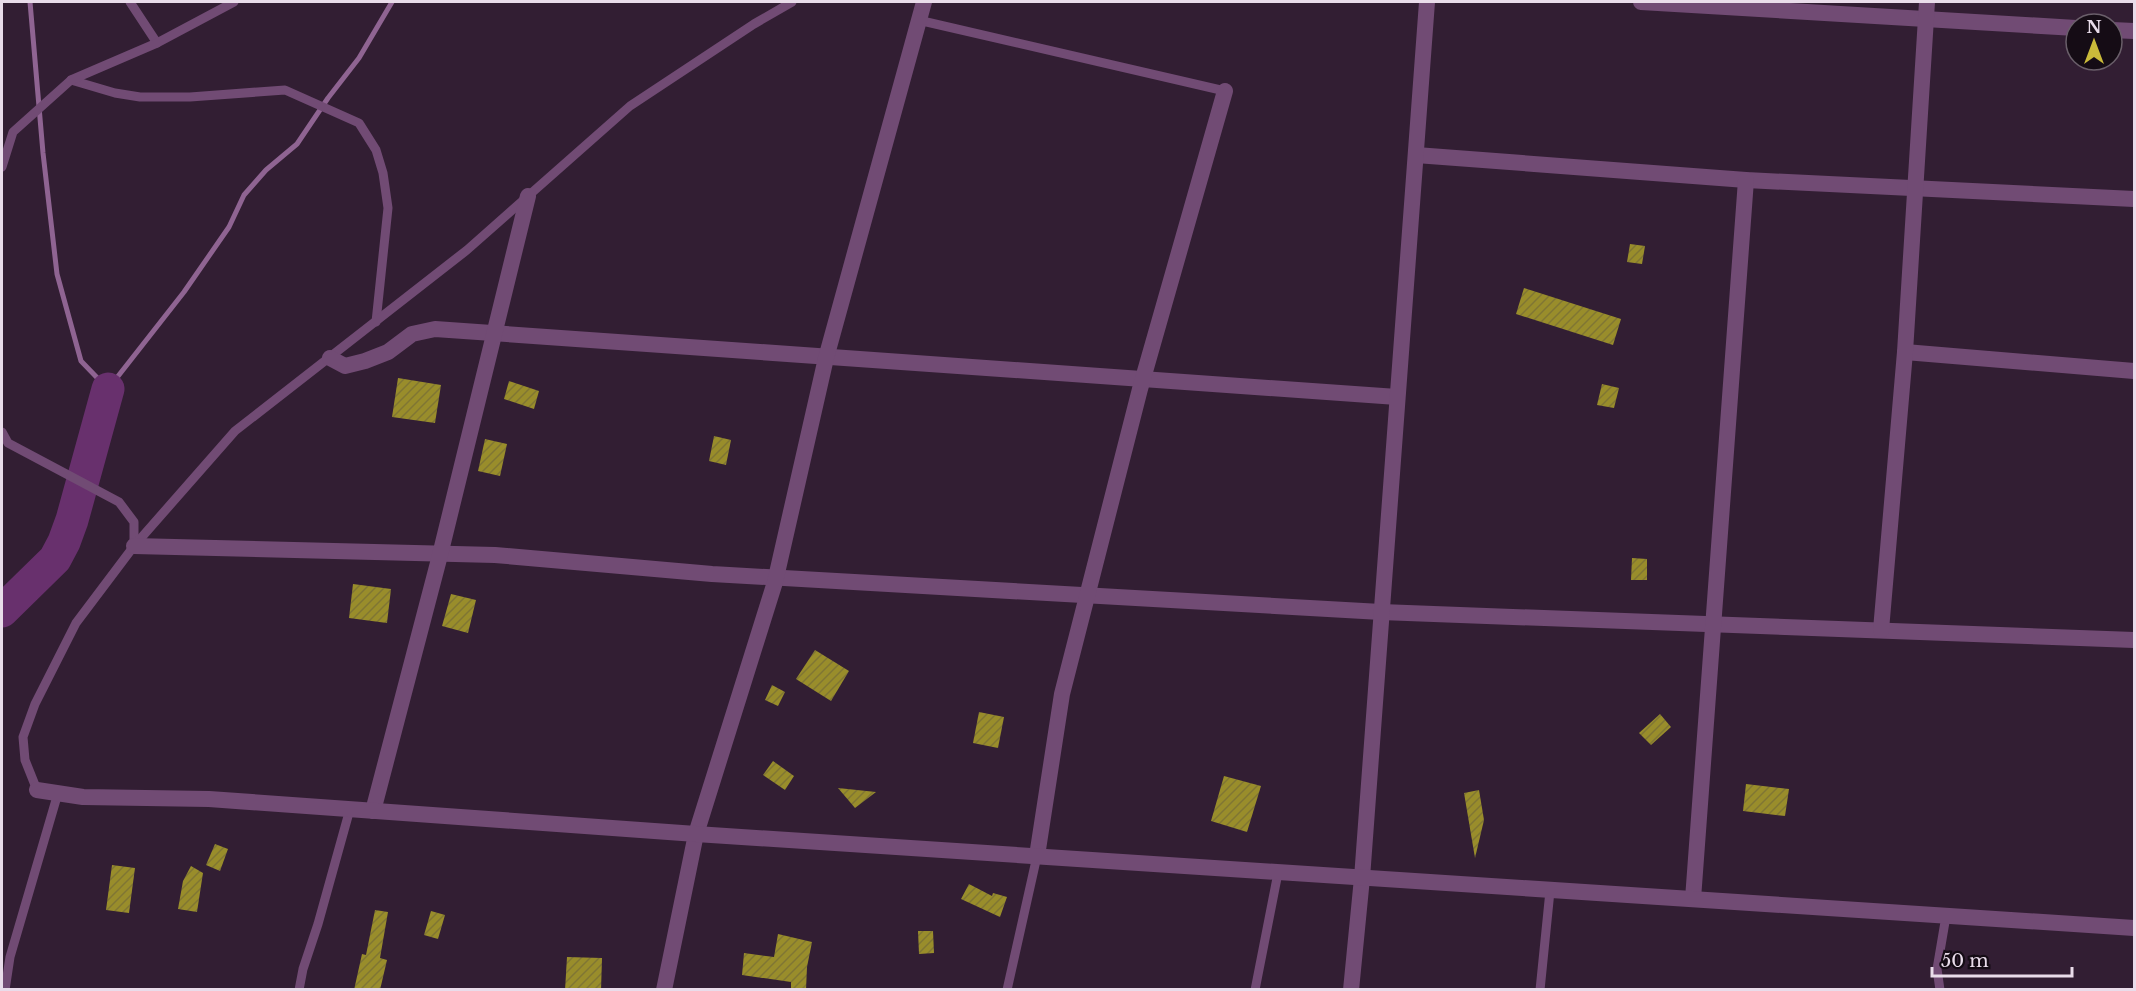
<svg xmlns="http://www.w3.org/2000/svg" width="2136" height="991" font-family="'Libre Baskerville',serif">
	<style>
		.lines { fill: none; stroke-linecap: round; stroke-linejoin: round }
		.stream { stroke: #8f6492; stroke-width: 5 }
		.river { stroke: #68306d; stroke-width: 33 }
		.building { fill: url(#building-hatch) }
		.service { stroke: #714b74; stroke-width: 9 }
		.minor { stroke: #714b74; stroke-width: 16 }
		.tertiary { stroke: #714b74; stroke-width: 16 }
	</style>
	<defs>
		<pattern id="building-hatch" width="6" height="6" patternUnits="userSpaceOnUse" patternTransform="scale(1.5)"><rect width="6" height="6" fill="#998d2b"/><path d="M-1 1l2-2M0 6l6-6M5 7l2-2" fill="none" stroke="#807633"/></pattern>
	</defs>
	<rect width="100%" height="100%" fill="#321e33"/>
	<g class="lines">
		<path class="stream" d="M30,2L43,153L57,274L81,361L108,389L184,292L229,227L244,195L266,170L297,144L328,98L359,58L392,2"/>
		<path class="river" d="M2,611L55,559L64,542L72,520L108,389"/>
	</g>
	<g class="building">
		<path d="M1630,244L1645,246L1642,264L1627,262Z"/>
		<path d="M1524,288L1621,319L1613,345L1516,314Z"/>
		<path d="M398,378L441,385L435,423L392,417Z"/>
		<path d="M509,381L539,391L534,409L504,399Z"/>
		<path d="M1602,384L1619,388L1614,408L1597,405Z"/>
		<path d="M714,436L731,440L726,465L709,461Z"/>
		<path d="M485,439L507,444L500,476L478,471Z"/>
		<path d="M1632,558L1647,559V580H1631Z"/>
		<path d="M353,584L391,589L387,623L349,618Z"/>
		<path d="M451,594L476,600L468,633L442,626Z"/>
		<path d="M815,650L849,671L831,701L796,679Z"/>
		<path d="M772,685L785,692L778,706L765,700Z"/>
		<path d="M979,712L1004,717L998,748L973,743Z"/>
		<path d="M1660,714L1671,727L1651,745L1639,733Z"/>
		<path d="M773,761L794,776L785,790L763,775Z"/>
		<path d="M1224,776L1261,786L1247,832L1211,821Z"/>
		<path d="M1746,784L1789,789L1785,816L1743,811Z"/>
		<path d="M838,788L876,792L855,808Z"/>
		<path d="M1479,790L1484,820L1475,858L1464,793Z"/>
		<path d="M215,844L228,849L220,871L206,865Z"/>
		<path d="M112,865L135,868L129,913L106,910Z"/>
		<path d="M191,866L203,873L197,912L178,909L183,881Z"/>
		<path d="M969,884L992,896L993,893L1007,897L1000,917L961,899Z"/>
		<path d="M375,910L388,912L380,958L387,960L380,990H354L362,954L366,955Z"/>
		<path d="M431,911L445,915L438,939L424,935Z"/>
		<path d="M918,931H933L934,953L919,954Z"/>
		<path d="M778,934L812,942L807,967L806,990H791V982L742,975L744,953L774,957Z"/>
		<path d="M567,957L602,958L601,990H565Z"/>
	</g>
	<g class="lines">
		<g class="service">
			<path d="M130,2L157,43"/>
			<path d="M918,20L1225,91"/>
			<path d="M71,80L115,93L140,97H190L285,90L359,123L376,150L383,173L388,208L376,322"/>
			<path d="M2,167L13,132L71,80L157,43L234,2"/>
			<path d="M2,432L8,443L119,502L134,522V546"/>
			<path d="M37,790L25,760L23,737L35,704L76,623L134,546L235,431L467,250L630,106L754,24L792,2"/>
			<path d="M5,990L10,957L58,793"/>
			<path d="M299,990L303,969L318,924L350,809"/>
			<path d="M1007,990L1037,856"/>
			<path d="M1255,990L1278,873"/>
			<path d="M1540,990L1550,891"/>
			<path d="M1940,990L1937,969L1946,916"/>
		</g>
		<g class="minor">
			<path d="M1641,2L2076,28"/>
			<path d="M2112,30L2134,31"/>
			<path d="M1416,155L1746,180L2134,199"/>
			<path d="M1905,352L2134,371"/>
			<path d="M330,358L345,366L365,361L388,352L412,334L435,329L1397,397"/>
			<path d="M134,546L495,555L712,574L1381,612L2134,640"/>
			<path d="M1881,630L1905,352L1927,2"/>
			<path d="M373,811L439,559L528,196"/>
			<path d="M1037,856L1062,694L1140,389L1225,91"/>
			<path d="M1693,899L1746,180"/>
			<path d="M664,990L696,834L775,582L826,358L924,2"/>
			<path d="M1351,990L1362,878L1427,2"/>
		</g>
		<path class="tertiary" d="M37,790L83,797L209,799L696,834L2134,928"/>
	</g>
	<rect width="2136" height="991" fill="none" stroke="#e9dcea" stroke-width="6"/>
	<g transform="translate(2094 42)"><circle r="28" fill="#150c15" stroke="#6a5f6a" stroke-width="1.5"/>
	<path d="M0-4.5L10 22L0 15L-10 22Z" fill="#caba3a"/>
	<text y="-9" font-size="16" font-weight="bold" text-anchor="middle" fill="#e9dcea">N</text>
	</g>
	<path d="M1932 967v9h140v-9" fill="none" stroke="#e9dcea" stroke-width="3"/>
	<text x="1941" y="967" font-size="18" fill="#e9dcea" stroke="#150c15" stroke-width="4.5" paint-order="stroke">50 m</text>
</svg>
